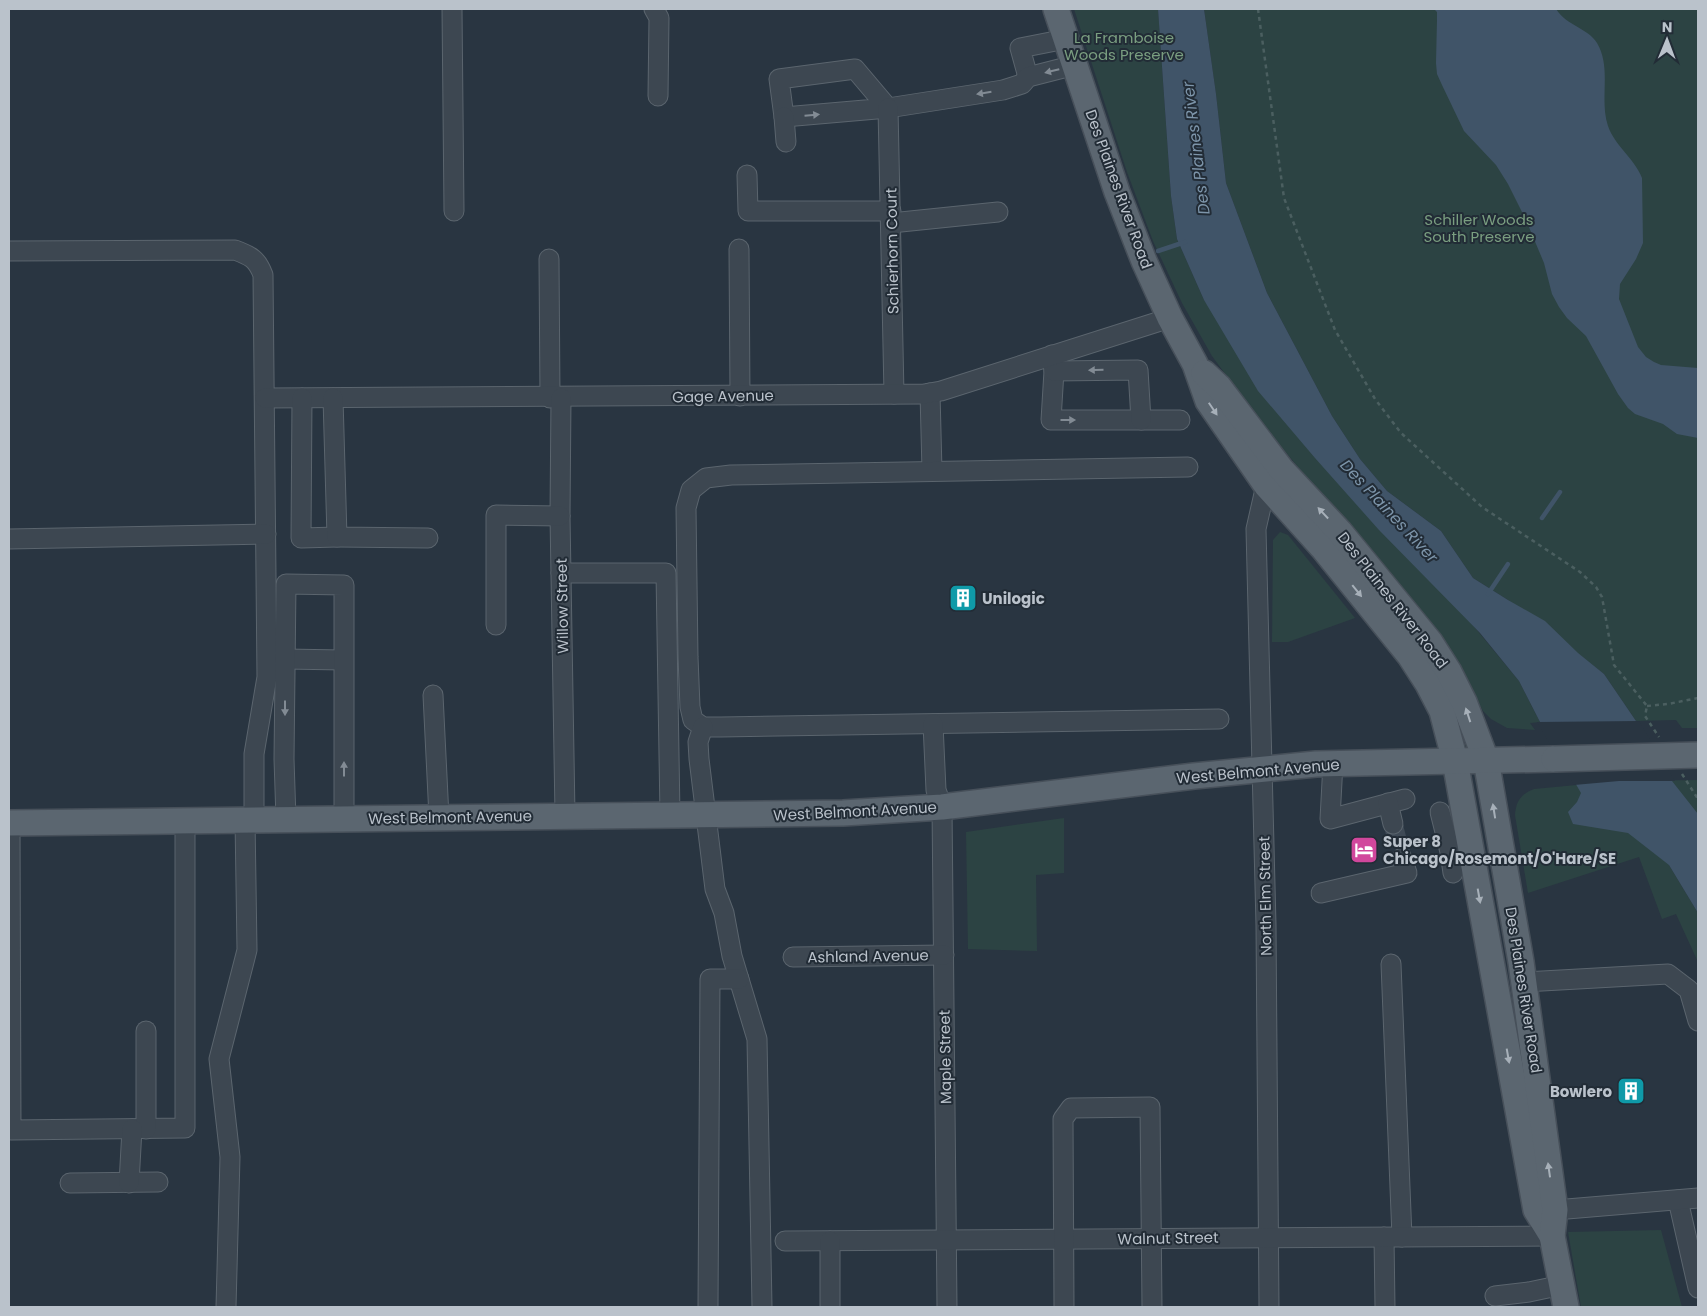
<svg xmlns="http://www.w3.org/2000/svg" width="1707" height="1316" font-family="Poppins,sans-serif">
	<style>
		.green { fill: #2c4343 }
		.water { fill: #405468 }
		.pier { fill: #293541 }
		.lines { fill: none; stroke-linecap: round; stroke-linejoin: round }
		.stream { stroke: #405468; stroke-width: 4.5 }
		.minor-tunnel { stroke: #3f4a56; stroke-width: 19; stroke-dasharray: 19 9; stroke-linecap: butt }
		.minor-casing { stroke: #5b656e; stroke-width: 21 }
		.major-casing { stroke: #47505a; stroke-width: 28 }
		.path { stroke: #4b5f60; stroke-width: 2.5; stroke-dasharray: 4 4; stroke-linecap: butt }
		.minor { stroke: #3d4751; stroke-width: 19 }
		.major { stroke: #5b6670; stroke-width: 25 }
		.major-bridge-casing { stroke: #47505a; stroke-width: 28; stroke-linecap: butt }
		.major-bridge { stroke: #5b6670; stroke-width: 25 }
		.oneway { fill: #828b94 }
		.oneway2 { fill: #a7b0b9 }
		.labels { text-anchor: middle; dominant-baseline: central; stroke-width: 4; stroke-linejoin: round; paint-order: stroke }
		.park-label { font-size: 15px; fill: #7a9e80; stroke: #222c36 }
		.street-label { font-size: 15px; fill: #bac2cb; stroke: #222c36 }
		.poi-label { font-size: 15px; font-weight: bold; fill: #bac2cb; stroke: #222c36; text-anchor: start }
		.water-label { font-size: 16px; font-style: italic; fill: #7d95aa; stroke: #222c36 }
	</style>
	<rect width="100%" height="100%" fill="#293541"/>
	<g class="green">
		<path d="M1074,9H1158L1171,196L1177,239L1204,300L1519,681L1540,722L1530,723L1535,730L1507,728L1491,719L1483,711L1456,664L1381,568L1256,416L1212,356L1182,303L1153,241L1127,172Z"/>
		<path d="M1204,9H1698V728H1682L1676,720L1636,721L1604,674L1508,600L1473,578L1441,531L1387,491L1360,459L1332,416L1267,293L1226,183L1216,94Z"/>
		<path d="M1280,532L1288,535L1355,618L1288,642H1272L1273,540Z"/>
		<path d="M1698,780V838L1669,865L1698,913V962L1676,914L1662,919L1639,857L1528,893L1515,815C1516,801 1521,794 1534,789L1619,781Z"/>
		<path d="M1064,818V873L1036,875L1037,951L968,949L966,832Z"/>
		<path d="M1661,1230L1682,1307H1581L1568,1232Z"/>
	</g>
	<g class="water">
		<path d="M1158,9H1204L1216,94L1226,183L1267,293L1332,416L1360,459L1387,491L1441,531L1473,578L1508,600L1545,621L1578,653L1604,674L1636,721L1672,781L1698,814V913L1669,865L1628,833L1573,824L1568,812L1577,802L1581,793L1540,722L1519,681L1480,633L1379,530L1315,458L1258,391L1204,300L1177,239L1171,196Z"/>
		<path d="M1434,9H1556C1567,26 1588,28 1597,43C1612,68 1599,99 1608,126C1615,146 1634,158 1642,178L1643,243L1636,259L1620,284L1619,299L1638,347L1646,357L1654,362L1661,365L1698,368V438L1677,434L1663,424L1635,414L1628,408L1618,394L1586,336L1567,318L1559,307L1552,294L1544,263L1526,220L1508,184L1496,165L1464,131L1442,85L1437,74L1436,63L1437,20V12Z"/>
	</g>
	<path class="pier" d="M1639,721L1675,781H1619L1574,785L1537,722Z"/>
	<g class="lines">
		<g class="stream">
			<path d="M1158,251L1185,242"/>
			<path d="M1542,518L1560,492"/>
			<path d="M1488,594L1508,564"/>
		</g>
		<path class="minor-tunnel" d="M1393,824L1402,858"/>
		<defs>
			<g id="minor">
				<path d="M452,9L454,211"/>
				<path d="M654,9L659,18L658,96"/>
				<path d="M1028,77L1020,48L1066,39"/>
				<path d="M888,108L855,69L779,79L784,117L888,108L1003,90L1022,84L1028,77L1075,65"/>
				<path d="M888,108L894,394"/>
				<path d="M784,117L786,142"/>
				<path d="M747,175L748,211H891"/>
				<path d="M891,223L998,212"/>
				<path d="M739,249L740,396"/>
				<path d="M9,251L235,250C251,256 257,259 263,275L267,677L254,754V819"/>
				<path d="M549,259L550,398"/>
				<path d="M1052,355L1054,371L1051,420H1180"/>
				<path d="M1054,371L1138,370L1141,420"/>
				<path d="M930,393L932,471"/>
				<path d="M265,398L924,394L941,391L1170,318"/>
				<path d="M302,398L301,538L337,537"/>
				<path d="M333,398L337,537L428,538"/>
				<path d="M561,398L560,516L565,815"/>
				<path d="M1188,467L731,475L706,478L691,490L686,508L688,657L690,707L693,720L703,727H721L1219,719"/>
				<path d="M1266,485L1256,529L1266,925L1269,1307"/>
				<path d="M9,539L266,534"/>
				<path d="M561,573H666L670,815"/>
				<path d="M496,625V515L560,516"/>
				<path d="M285,659L343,660"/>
				<path d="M433,695L439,817"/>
				<path d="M933,724L936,790L942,807L947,1307"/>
				<path d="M703,727L698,742L699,759L715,889L724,913L732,956L757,1039L762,1307"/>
				<path d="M1333,763L1330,819L1405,799"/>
				<path d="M1388,803L1393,824"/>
				<path d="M1440,812L1450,852L1453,873"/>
				<path d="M286,819L284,759L286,584L344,585V818"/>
				<path d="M10,823L11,1130L185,1128V820"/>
				<path d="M1321,893L1407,873L1402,858"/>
				<path d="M793,957L944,955"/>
				<path d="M1391,964L1402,1237"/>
				<path d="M1524,982L1668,974L1689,990L1698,1021"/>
				<path d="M146,1031V1129"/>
				<path d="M70,1183L158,1182"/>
				<path d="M129,1183L132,1129"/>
				<path d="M1678,1200L1698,1288"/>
				<path d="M1555,1210L1698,1198"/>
				<path d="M1384,1237L1385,1307"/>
				<path d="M785,1241L1552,1236"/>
				<path d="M1495,1296L1529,1292L1562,1285"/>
				<path d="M226,1307L230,1157L219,1059L247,950L245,819"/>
				<path d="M708,1307L710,979H739"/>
				<path d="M830,1307V1241"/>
				<path d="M1064,1307L1063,1119L1071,1108L1150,1107L1152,1307"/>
			</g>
			<g id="major">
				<path d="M1056,9L1117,192L1144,261L1170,318L1195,364L1208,401L1266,485L1322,547L1410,656L1428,684L1442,711L1455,761L1536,1210L1552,1236"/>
				<path d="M1204,373L1219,387L1281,469L1340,532L1430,642L1449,672L1464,702L1486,760L1521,962L1555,1210L1552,1236L1566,1307"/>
				<path d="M9,823L843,813L942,807L1194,776L1316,764L1554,759"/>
			</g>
		</defs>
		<use href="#minor" class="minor-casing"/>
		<use href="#major" class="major-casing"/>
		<g class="path">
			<path d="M1258,9L1284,198L1335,330L1375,399L1401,433L1482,507L1580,572L1596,587L1602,597L1614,665L1647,706L1645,716L1659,737"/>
			<path d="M1647,706L1668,704L1698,698"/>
			<path d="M1682,774L1698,799"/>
		</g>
		<use href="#minor" class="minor"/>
		<use href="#major" class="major"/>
		<defs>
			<path id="major-bridge" d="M1554,759L1698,755"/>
		</defs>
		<use href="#major-bridge" class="major-bridge-casing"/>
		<use href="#major-bridge" class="major-bridge"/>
	</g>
	<defs><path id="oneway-solid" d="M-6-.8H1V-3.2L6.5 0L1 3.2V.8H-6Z" transform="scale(1.25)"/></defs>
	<g class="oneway">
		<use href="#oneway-solid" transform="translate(1052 71) rotate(166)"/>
		<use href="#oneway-solid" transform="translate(984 93) rotate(171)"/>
		<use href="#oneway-solid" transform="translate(812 115) rotate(-5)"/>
		<use href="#oneway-solid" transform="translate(1096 370) rotate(179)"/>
		<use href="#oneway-solid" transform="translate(1068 420)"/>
		<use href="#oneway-solid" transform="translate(285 708) rotate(90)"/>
		<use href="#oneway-solid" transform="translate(344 769) rotate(-90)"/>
	</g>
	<g class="oneway2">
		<use href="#oneway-solid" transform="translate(1213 409) rotate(56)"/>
		<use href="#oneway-solid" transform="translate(1323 513) rotate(-133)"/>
		<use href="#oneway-solid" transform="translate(1357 591) rotate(51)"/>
		<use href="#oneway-solid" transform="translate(1468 715) rotate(-108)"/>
		<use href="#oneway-solid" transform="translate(1494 811) rotate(-99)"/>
		<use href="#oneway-solid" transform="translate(1479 896) rotate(80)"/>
		<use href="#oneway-solid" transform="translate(1508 1056) rotate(80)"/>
		<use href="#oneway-solid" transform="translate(1549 1170) rotate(-98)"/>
	</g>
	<defs>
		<symbol id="building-square" viewBox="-11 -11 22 22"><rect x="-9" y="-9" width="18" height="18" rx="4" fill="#0f9aa8" stroke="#222c36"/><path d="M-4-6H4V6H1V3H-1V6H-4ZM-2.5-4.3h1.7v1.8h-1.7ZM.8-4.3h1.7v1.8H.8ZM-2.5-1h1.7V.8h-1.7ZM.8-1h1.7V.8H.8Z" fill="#fff"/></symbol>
		<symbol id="hotel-square" viewBox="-11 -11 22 22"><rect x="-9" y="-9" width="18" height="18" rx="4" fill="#d1479c" stroke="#222c36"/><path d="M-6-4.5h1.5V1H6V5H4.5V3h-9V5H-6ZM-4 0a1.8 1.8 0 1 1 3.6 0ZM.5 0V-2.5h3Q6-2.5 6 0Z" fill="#fff"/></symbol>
	</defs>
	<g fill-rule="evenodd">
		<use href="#building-square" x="947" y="582" width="32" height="32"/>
		<use href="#hotel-square" x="1348" y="834" width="32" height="32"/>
		<use href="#building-square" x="1615" y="1075" width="32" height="32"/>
	</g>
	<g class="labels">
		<g class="park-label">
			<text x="1124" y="37">La Framboise<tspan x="1124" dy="17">Woods Preserve</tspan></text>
			<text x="1479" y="219">Schiller Woods<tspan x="1479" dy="17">South Preserve</tspan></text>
		</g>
		<g class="street-label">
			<text transform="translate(1119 189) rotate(70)">Des Plaines River Road</text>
			<text transform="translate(892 251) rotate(-91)">Schierhorn Court</text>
			<text transform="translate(723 396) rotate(-1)">Gage Avenue</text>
			<text transform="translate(1393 600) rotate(52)">Des Plaines River Road</text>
			<text transform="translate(562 606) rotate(-91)">Willow Street</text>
			<text transform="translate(1258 771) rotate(-5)">West Belmont Avenue</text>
			<text transform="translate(855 811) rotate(-3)">West Belmont Avenue</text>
			<text transform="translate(450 817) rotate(-1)">West Belmont Avenue</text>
			<text transform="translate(1265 896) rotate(-91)">North Elm Street</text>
			<text transform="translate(868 956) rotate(-1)">Ashland Avenue</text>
			<text transform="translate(1524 990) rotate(81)">Des Plaines River Road</text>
			<text transform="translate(945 1057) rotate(-91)">Maple Street</text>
			<text transform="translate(1168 1238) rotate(-1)">Walnut Street</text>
		</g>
		<g class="poi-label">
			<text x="982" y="598">Unilogic</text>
			<text x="1383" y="841">Super 8<tspan x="1383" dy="17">Chicago/Rosemont/O'Hare/SE</tspan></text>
			<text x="1612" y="1091" text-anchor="end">Bowlero</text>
		</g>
		<g class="water-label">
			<text transform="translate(1196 148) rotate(-97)">Des Plaines River</text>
			<text transform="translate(1389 511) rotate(47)">Des Plaines River</text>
		</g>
	</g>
	<rect width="1707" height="1316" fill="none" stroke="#bac2cb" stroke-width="20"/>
	<g transform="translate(1667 40) rotate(1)" stroke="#222c36" stroke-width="4" paint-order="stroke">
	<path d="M0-4L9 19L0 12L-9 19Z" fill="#bac2cb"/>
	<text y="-8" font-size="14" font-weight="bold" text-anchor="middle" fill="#bac2cb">N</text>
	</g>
</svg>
